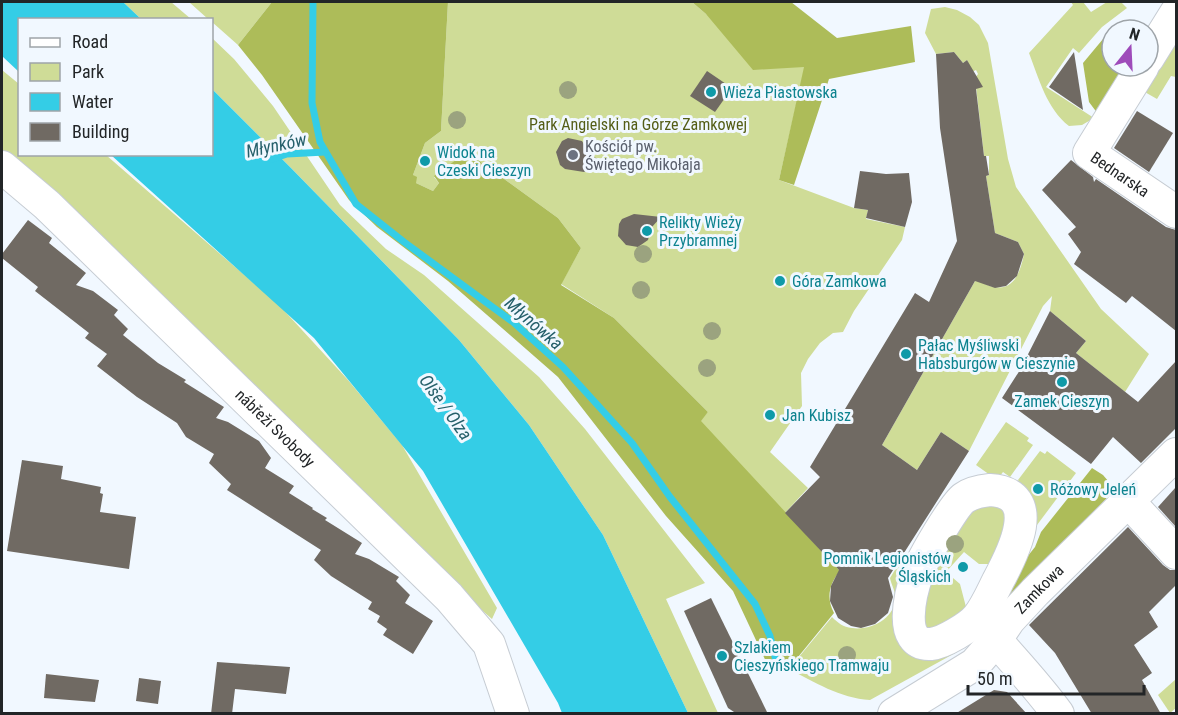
<svg xmlns="http://www.w3.org/2000/svg" width="1178" height="715" font-family="'Roboto Condensed',sans-serif">
	<style>
		.green { fill: #cfdc97 }
		.forest { fill: #adbc59 }
		.water { fill: #34cde6 }
		.lines { fill: none; stroke-linecap: round; stroke-linejoin: round }
		.stream { stroke: #34cde6; stroke-width: 7 }
		.building { fill: #706a63 }
		.minor-casing { stroke: #c6ccd3; stroke-width: 34 }
		.minor { stroke: #fff; stroke-width: 32 }
		.tree { fill: #9ba37f }
		.culture-dot { fill: #0f9aa8; stroke: #f1f8ff; stroke-width: 2 }
		.worship-dot { fill: #6b7280; stroke: #f1f8ff; stroke-width: 2 }
		.labels { text-anchor: middle; dominant-baseline: central; stroke-width: 6; stroke-linejoin: round; paint-order: stroke }
		.culture-label { font-size: 16px; fill: #0d838f; stroke: #f1f8ff; text-anchor: start }
		.park-label { font-size: 16px; fill: #545d16; stroke: #f1f8ff }
		.worship-label { font-size: 16px; fill: #5b616d; stroke: #f1f8ff; text-anchor: start }
		.street-label { font-size: 16px; fill: #222527; stroke: #f1f8ff }
		.water-label { font-size: 18px; font-style: italic; fill: #26606b; stroke: #f1f8ff }
	</style>
	<rect width="100%" height="100%" fill="#f1f8ff"/>
	<g class="green">
		<path d="M123,2H171L191,19H141Z"/>
		<path d="M189,2H272L238,45L212,22V20L208,19Z"/>
		<path d="M448,2H692L706,14L805,66L779,180L854,208L868,210L866,219L905,227L902,240L854,311L843,332L833,333L820,343L808,359L801,373L802,406L770,452L808,488L785,513L700,421L708,412L614,318L561,284L581,248L558,218L478,160L434,177L439,183L433,191L416,183L413,175L425,143L441,131Z"/>
		<path d="M1071,2H1083L1091,12L1107,2H1121L1127,8L1102,27L1079,53L1073,48L1046,87L1094,118L1082,125L1069,126C1047,109 1039,79 1029,53L1073,5Z"/>
		<path d="M945,7L957,10L970,17L979,25L988,43L1008,159L1016,187L1101,309L1149,354L1125,392L1076,353L1086,341L1050,311L1052,296L1043,306L969,451L941,432L917,470L882,445L975,281C983,281 987,286 994,287C1015,291 1021,269 1024,254L1018,242L995,233L986,176L989,175V156H984L975,78L978,74L976,70L972,72L967,60L963,63L954,52L936,54L925,33L931,9Z"/>
		<path d="M1176,33V77L1171,76L1157,99L1143,91Z"/>
		<path d="M212,38L234,59L273,106L340,205L386,249L424,275L539,377L585,429L705,583L666,599L718,713H688L603,535L529,425L459,340L291,168L212,89Z"/>
		<path d="M2,70L19,84L20,154L106,155L279,305L348,380L402,445L497,608L492,619L456,588L2,151Z"/>
		<path d="M1006,422L1029,438L1027,441L1033,445L1010,477L1003,472L997,480L976,465Z"/>
		<path d="M1040,451L1045,454L1047,451L1076,473L1037,525L1033,505L1018,480Z"/>
		<path d="M989,500L1008,514L994,564H979L964,552L946,572L960,584L966,607L961,619L923,632L917,604L928,577L969,510Z"/>
		<path d="M898,565L904,573L897,625L951,645L957,652L870,700C840,698 814,682 789,669L832,617C838,623 843,627 852,628C870,631 897,618 895,596C895,590 891,584 890,578Z"/>
		<path d="M1176,679V708L1170,713L1158,695Z"/>
	</g>
	<g class="forest">
		<path d="M272,2H448L441,131L425,143L413,175L417,177L416,183L433,191L439,183L434,176L460,157L478,160L558,218L581,248L561,285L614,318L708,412L701,421L840,571C829,584 826,598 834,613L789,668H769L733,591L666,516L558,377L448,281L377,227L349,200L262,75L238,45Z"/>
		<path d="M692,2H791L837,38L911,26L915,62L829,79L794,185L779,180L804,67L753,70L706,14Z"/>
		<path d="M1108,33L1112,37V66H1127L1098,114L1089,102L1083,63Z"/>
		<path d="M1092,468L1103,475L1109,482L1106,499L1002,607L1019,567L1035,547L1041,532Z"/>
	</g>
	<g class="water">
		<path d="M2,2H123L141,19L20,20L19,72L2,56Z"/>
		<path d="M212,89L291,168L459,340L529,425L603,535L688,713H562L558,703L423,471L314,338L111,155L212,154Z"/>
	</g>
	<g class="lines">
		<g class="stream">
			<path d="M313,2L312,103L320,142L356,204L404,242L513,322L563,367L632,443L670,497L755,604L770,636L778,669"/>
			<path d="M272,159L287,154L325,152"/>
		</g>
	</g>
	<g class="building">
		<path d="M954,52L963,63L967,60L983,87L976,89L984,156H986L989,175L986,176L995,233L1018,242L1024,254L1017,276L1006,286L995,288L975,281L882,445L917,470L941,432L969,451L888,578L893,597L888,613L875,624L861,628L851,626L838,618L830,601L831,586L839,570L785,513L820,477L810,467L915,293L929,302L957,241L940,128L936,54Z"/>
		<path d="M1074,52L1083,110L1049,87Z"/>
		<path d="M707,71L732,88L715,112L690,96Z"/>
		<path d="M1137,111L1173,133L1149,172L1114,148Z"/>
		<path d="M568,138L582,141L591,156L611,164L584,172L565,169L560,165L556,152L562,141Z"/>
		<path d="M1071,160L1093,177L1094,182L1096,179L1166,227L1176,230V331L1132,296L1126,303L1074,264L1081,252L1068,234L1076,227L1042,190Z"/>
		<path d="M860,171L886,174L909,173L912,202L905,227L866,218L868,210L854,208Z"/>
		<path d="M634,214L661,217L651,228L648,240L638,247L626,245L618,236L619,224L622,219Z"/>
		<path d="M28,220L52,238L49,243L86,273L76,285L93,291L118,310L114,315L128,329L123,335L158,363L186,380L184,382L224,407L216,418L228,422L259,441L271,458L265,468L294,486L289,493L313,508L312,509L327,518L325,520L362,543L355,554L369,559L399,577L396,581L410,595L405,603L433,621L413,654L383,635L387,629L377,622L380,616L368,609L372,602L331,576L314,560L321,550L227,490L231,484L209,463L214,454L186,437L177,423L137,397L97,366L107,354L85,338L89,333L35,291L38,287L2,258V254Z"/>
		<path d="M1050,311L1086,341L1076,353L1138,402L1176,361V428L1141,463L1113,437L1091,464L1002,398L1020,370Z"/>
		<path d="M22,460L63,466L61,479L101,487L100,493L103,494L100,512L136,517L129,569L7,551Z"/>
		<path d="M1176,487V527L1158,507Z"/>
		<path d="M1128,527L1163,565L1170,570H1176V585L1149,612L1158,627L1134,645L1152,673L1142,680L1161,714H1092L1055,653L1029,625Z"/>
		<path d="M711,598L768,714H737L728,708L684,611Z"/>
		<path d="M217,662L290,667L286,694L235,689L232,714H211Z"/>
		<path d="M46,674L99,680L95,702L44,698Z"/>
		<path d="M139,678L161,681L158,704L136,701Z"/>
		<path d="M994,690L1007,692L1027,714H955Z"/>
	</g>
	<g class="lines">
		<defs>
			<g id="minor">
				<path d="M1148,58L1176,13"/>
				<path id="s1" d="M1143,66L1089,153L1176,212"/>
				<path id="s2" d="M2,167L47,205L449,597L489,644L513,714"/>
				<path d="M990,490C1045,493 1012,555 998,581C992,593 986,607 978,617C970,627 943,643 931,644C896,646 911,591 918,572C922,560 954,505 964,498C971,493 980,491 990,490Z"/>
				<path d="M1129,502L1176,553"/>
				<path d="M983,625C1008,655 1035,682 1058,714"/>
				<path id="s3" d="M894,714L975,664L995,641L1009,620L1035,592L1176,454"/>
			</g>
		</defs>
		<use href="#minor" class="minor-casing"/>
		<use href="#minor" class="minor"/>
	</g>
	<g class="tree">
		<circle cx="568" cy="90" r="9"/>
		<circle cx="457" cy="120" r="9"/>
		<circle cx="643" cy="254" r="9"/>
		<circle cx="641" cy="290" r="9"/>
		<circle cx="712" cy="331" r="9"/>
		<circle cx="707" cy="368" r="9"/>
		<circle cx="955" cy="544" r="9"/>
		<circle cx="847" cy="655" r="9"/>
	</g>
	<g class="culture-dot">
		<circle cx="711" cy="92" r="6"/>
		<circle cx="425" cy="161" r="6"/>
		<circle cx="647" cy="231" r="6"/>
		<circle cx="780" cy="281" r="6"/>
		<circle cx="906" cy="354" r="6"/>
		<circle cx="1062" cy="382" r="6"/>
		<circle cx="770" cy="415" r="6"/>
		<circle cx="1038" cy="489" r="6"/>
		<circle cx="963" cy="567" r="6"/>
		<circle cx="722" cy="656" r="6"/>
	</g>
	<circle class="worship-dot" cx="573" cy="155" r="6"/>
	<g class="labels">
		<g class="culture-label">
			<text x="723" y="92">Wieża Piastowska</text>
			<text x="437" y="152">Widok na<tspan x="437" dy="18">Czeski Cieszyn</tspan></text>
			<text x="659" y="222">Relikty Wieży<tspan x="659" dy="18">Przybramnej</tspan></text>
			<text x="792" y="281">Góra Zamkowa</text>
			<text x="918" y="345">Pałac Myśliwski<tspan x="918" dy="18">Habsburgów w Cieszynie</tspan></text>
			<text x="1062" y="401" text-anchor="middle">Zamek Cieszyn</text>
			<text x="782" y="415">Jan Kubisz</text>
			<text x="1050" y="489">Różowy Jeleń</text>
			<text x="951" y="558" text-anchor="end">Pomnik Legionistów<tspan x="951" dy="18">Śląskich</tspan></text>
			<text x="734" y="647">Szlakiem<tspan x="734" dy="18">Cieszyńskiego Tramwaju</tspan></text>
		</g>
		<g class="park-label">
			<text x="638" y="124">Park Angielski na Górze Zamkowej</text>
		</g>
		<g class="worship-label">
			<text x="585" y="146">Kościół pw.<tspan x="585" dy="18">Świętego Mikołaja</tspan></text>
		</g>
		<g class="street-label">
			<text stroke="none"><textPath href="#s1" startOffset="140">Bednarska</textPath></text>
			<text stroke="none"><textPath href="#s2" startOffset="378">nábřeží Svobody</textPath></text>
			<text stroke="none"><textPath href="#s3" startOffset="194">Zamkowa</textPath></text>
		</g>
		<g class="water-label">
			<text transform="translate(276 145) rotate(-12)">Młynków</text>
			<text transform="translate(534 323) rotate(41)">Młynówka</text>
			<text transform="translate(446 407) rotate(54)">Olše / Olza</text>
		</g>
	</g>
	<rect width="1178" height="715" fill="none" stroke="#222527" stroke-width="6"/>
	<rect x="18" y="18" width="195" height="138" fill="#f1f8ff" stroke="#9ea4a9" stroke-width="1.5"/>
	<rect x="30" y="38" width="30" height="9" fill="#ffffff" stroke="#9ea4a9" stroke-width="1.5"/>
	<text x="72" y="48" font-size="18" fill="#222527">Road</text>
	<rect x="30" y="63" width="30" height="18" fill="#cfdc97" stroke="#9ea4a9" stroke-width="1.5"/>
	<text x="72" y="78" font-size="18" fill="#222527">Park</text>
	<rect x="30" y="93" width="30" height="18" fill="#34cde6" stroke="#9ea4a9" stroke-width="1.5"/>
	<text x="72" y="108" font-size="18" fill="#222527">Water</text>
	<rect x="30" y="123" width="30" height="18" fill="#706a63" stroke="#9ea4a9" stroke-width="1.5"/>
	<text x="72" y="138" font-size="18" fill="#222527">Building</text>
	<g transform="translate(1130 48) rotate(18)"><circle r="28" fill="#f1f8ff" stroke="#9ea4a9" stroke-width="1.5"/>
	<path d="M0-4.5L10 22L0 15L-10 22Z" fill="#9e4bba"/>
	<text y="-9" font-size="16" font-weight="bold" text-anchor="middle" fill="#222527">N</text>
	</g>
	<path d="M968 685v9h176v-9" fill="none" stroke="#222527" stroke-width="3"/>
	<text x="977" y="685" font-size="18" fill="#222527" stroke="#f1f8ff" stroke-width="4.5" paint-order="stroke">50 m</text>
</svg>
